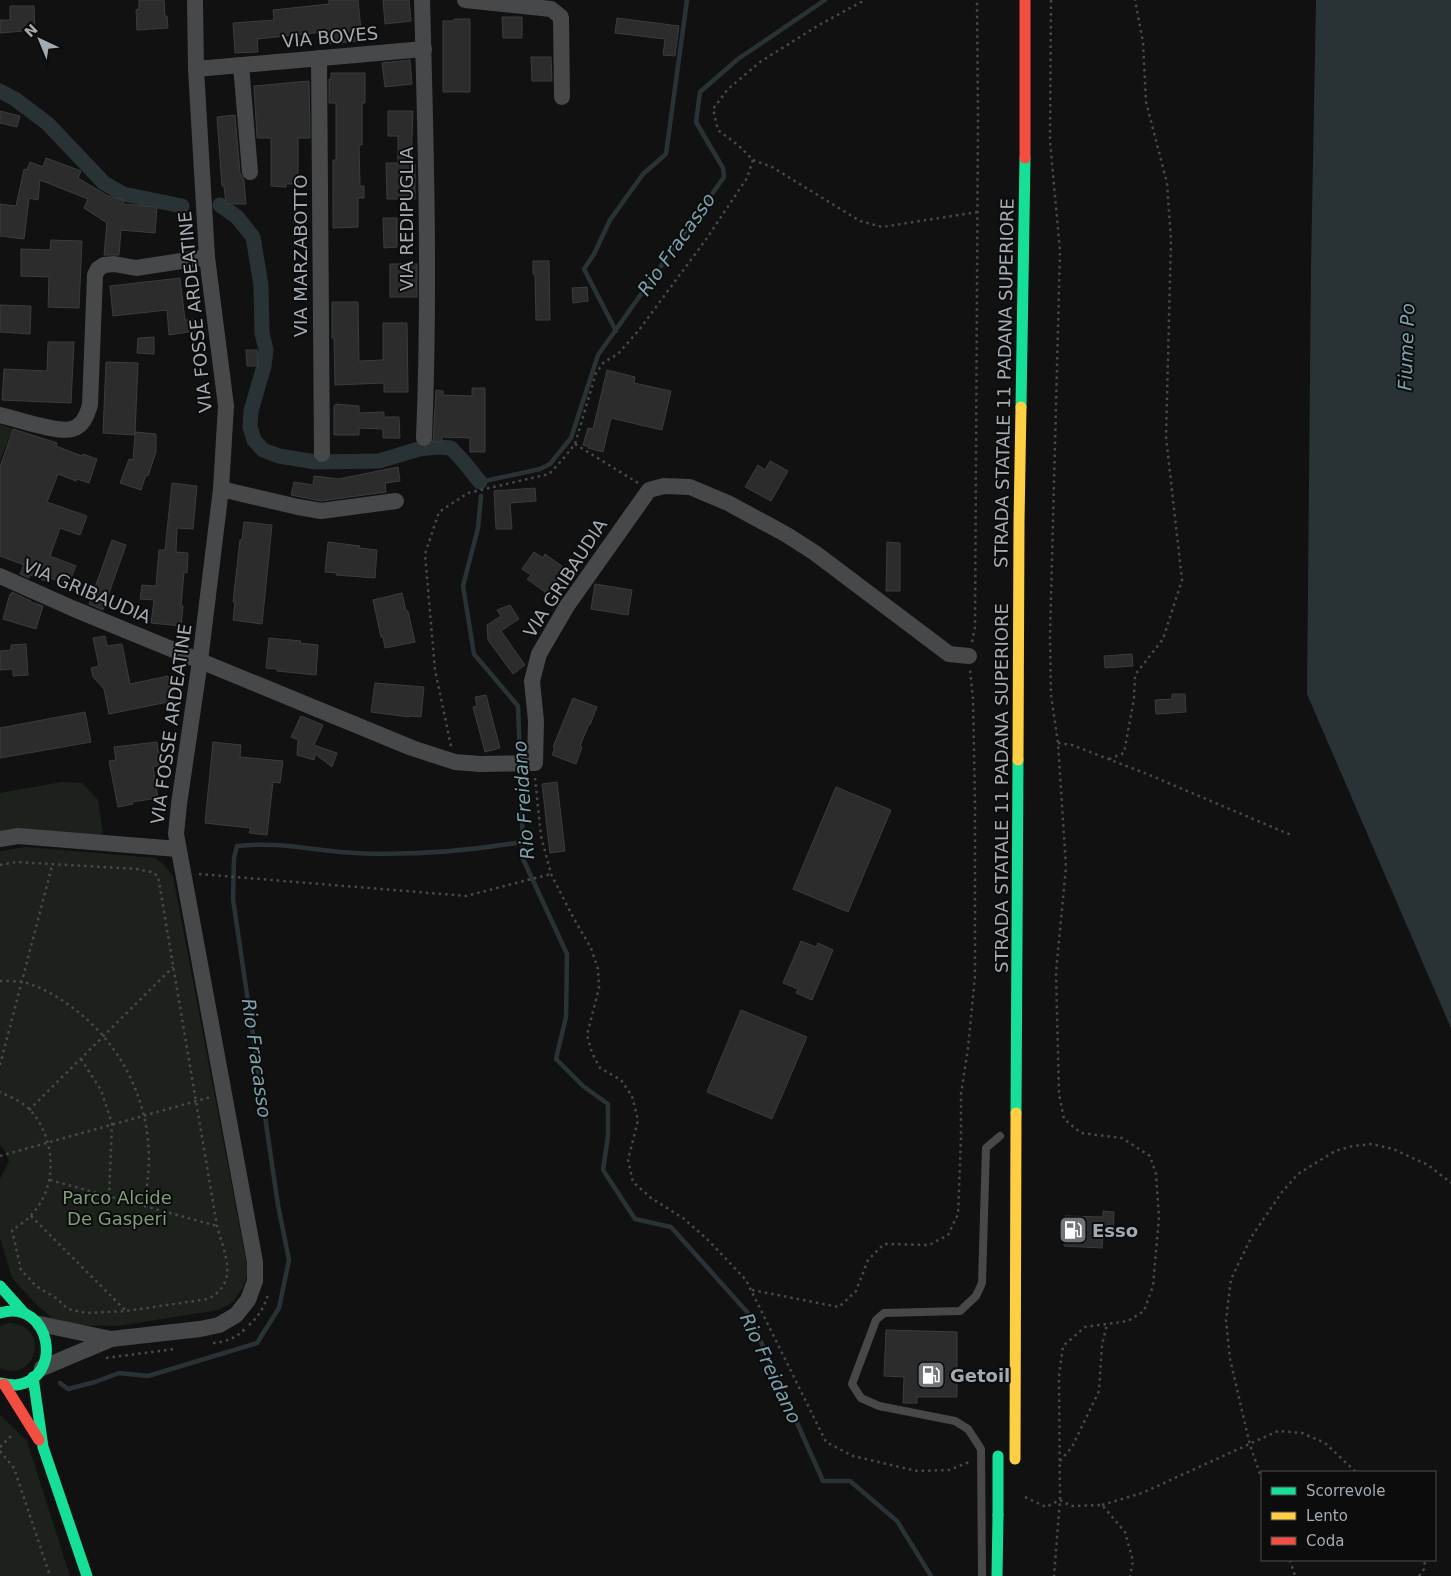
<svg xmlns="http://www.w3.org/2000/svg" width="1451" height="1576" font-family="'DejaVu Sans',sans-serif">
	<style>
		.green { fill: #1c211c }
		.water { fill: #293336 }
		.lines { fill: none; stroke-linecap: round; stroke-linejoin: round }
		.stream { stroke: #293336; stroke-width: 4.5 }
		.canal { stroke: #293336; stroke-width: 15 }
		.building { fill: #2c2c2d; stroke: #3a3c3e }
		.path { stroke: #47494c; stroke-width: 2.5; stroke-dasharray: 2.5 4; stroke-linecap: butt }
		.lane { stroke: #46484a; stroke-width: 8 }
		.street { stroke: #46484a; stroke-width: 16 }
		.fast { stroke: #16e098; stroke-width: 11 }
		.slow { stroke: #ffcf43; stroke-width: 11 }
		.jam { stroke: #f24e42; stroke-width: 11 }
		.fast-bridge { stroke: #16e098; stroke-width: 11 }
		.labels { text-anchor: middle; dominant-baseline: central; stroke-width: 4; stroke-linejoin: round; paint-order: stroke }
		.street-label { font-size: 18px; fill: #a3abb2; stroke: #0c0c0d }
		.park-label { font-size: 18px; fill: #809c7a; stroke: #0c0c0d }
		.poi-label { font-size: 18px; font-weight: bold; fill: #a3abb2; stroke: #0c0c0d; text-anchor: start }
		.water-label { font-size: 19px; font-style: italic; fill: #7ba1ac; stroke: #0c0c0d }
	</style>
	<rect width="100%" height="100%" fill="#111112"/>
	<g class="green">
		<path d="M0,424L12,429L0,461Z"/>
		<path d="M61,782L82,783L98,800L103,834L89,837L0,833V793Z"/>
		<path d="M26,847L155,858L163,864L173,876L248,1271L243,1287L234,1301L219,1310L117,1326L60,1325L36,1304L12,1278L0,1238V1179L9,1161L4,1149L0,1145V851Z"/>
		<path d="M9,1323C53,1326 35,1384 0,1368V1326Z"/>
		<path d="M0,1415L27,1441L70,1576H0Z"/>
	</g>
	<path class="water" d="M1316,0H1451V1028L1307,694L1311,269Z"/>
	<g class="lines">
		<g class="stream">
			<path d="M616,331L584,269L594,254L610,220L643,174L666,154L687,0"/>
			<path d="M480,482L540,469L550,464L571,438L598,355L724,177L723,168L696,122L700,92L738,59L825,0"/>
			<path d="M481,496L478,528L463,586L474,654L518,706L520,759"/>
			<path d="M521,767L523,859L567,954L566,1017L556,1059L583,1086L608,1104V1136L603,1170L635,1219L671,1227L748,1313L823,1481H850L897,1521L931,1576"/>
			<path d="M60,1383L68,1389L95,1382L119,1373L148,1376L257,1343L279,1308L289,1260L278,1205L233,899L234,858L237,846C276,841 316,851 355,853C411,856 467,851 522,842"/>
		</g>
		<g class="canal">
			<path d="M0,91L15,99L48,124L104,183L123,194L182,206"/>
			<path d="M220,205L237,217L253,237L261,285L262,333L266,350L264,366L251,411L250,427L254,440L263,450L279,456L316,462L379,461L419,449L437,447L451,448L464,462L480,482"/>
		</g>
	</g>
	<g class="building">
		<path d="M139,0H164L165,16H167L168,28L137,30L136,10L139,9Z"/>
		<path d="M329,0H358L362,41L326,44L324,32L257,39L258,52L235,53L233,23L274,20L273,10L329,4Z"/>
		<path d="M383,0H409L411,21L385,24Z"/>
		<path d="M10,6H34L35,30L0,33V20H10Z"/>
		<path d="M502,17H522V38H503Z"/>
		<path d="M617,18L679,26L675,56L663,55L665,39L615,33Z"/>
		<path d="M454,19H470V92H443V21H454Z"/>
		<path d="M531,57H551L552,81H532Z"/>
		<path d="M410,60L412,84L385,87L382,63Z"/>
		<path d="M331,73H365V103H362V145H359L360,186H364V198H358V227L333,228V160H336V103H329V79H331Z"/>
		<path d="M309,81L310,138H298V184H286V187L271,186V138H257L254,86Z"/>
		<path d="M0,111L20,116L17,127L0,123Z"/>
		<path d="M388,111H413L411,164H415V199H387L386,163H398V136H388Z"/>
		<path d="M235,115L240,173L244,180L246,204H226L224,186H222L217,117Z"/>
		<path d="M46,158L81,171L78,178L108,196L124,200L123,204L157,207L155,233L121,230L119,255H104L107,223L84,208L88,199L40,180L38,200L29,198L24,239L0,236V204L16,206L24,169L27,170L30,162L43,167Z"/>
		<path d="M383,218H397V247L384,248Z"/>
		<path d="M51,240L82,241L79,308L48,307L49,277L21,276V249L50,250Z"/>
		<path d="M533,261H549L550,320H536L535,274H533Z"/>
		<rect x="390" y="264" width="27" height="33"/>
		<path d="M180,278L185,320L194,319L195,331L169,335L167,310L113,316L110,286Z"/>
		<path d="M587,287L588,301L573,303L572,288Z"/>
		<path d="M332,302H358L359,361L383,360V323H407L408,392H384V383L335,385L334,338H332Z"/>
		<path d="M0,305L31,306L30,334L0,332Z"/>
		<path d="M154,337V354L137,353L138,338Z"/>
		<path d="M48,342H74L71,403L2,400L4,369L47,371Z"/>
		<path d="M246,350H257L258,366H247Z"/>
		<path d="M106,362L138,363L135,434V432L156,434V452L148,476L146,475L141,490L120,483L129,459L133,460L135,435L103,433Z"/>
		<path d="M607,370L635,377L634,383L671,391L662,430L611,418L603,452L588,448L589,447L583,445L588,428L593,429Z"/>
		<path d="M472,388H485V452H470V438L442,437V442H433L436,390L443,391V395L472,396Z"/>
		<path d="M336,404L359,406V413L384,412V417H399L400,438H383V429L359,428V435H334V406Z"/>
		<path d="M13,429L57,443L56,446L82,456L83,454L97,459L89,483L77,479L76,481L58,474L47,502L87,516L80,535L60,528L50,556L76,566L68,585L50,578L48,582L30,575L29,578L20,574L24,565L0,556V467Z"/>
		<path d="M770,461L788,471L771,501L745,487L758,465L765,470Z"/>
		<path d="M398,467L400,481L385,483L386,492L321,501L291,495L294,482L313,485L314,476L339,479Z"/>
		<path d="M172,483L197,486L193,529L177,528L176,552L188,553L187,573L184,572L181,606H183L181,626L151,623L154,600L140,599L142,585L156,586L159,550H165Z"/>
		<path d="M535,488L536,501L510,503L512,529H496L494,491Z"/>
		<path d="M244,522L272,525L262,624L233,620L235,602H233L240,540H242Z"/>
		<path d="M112,540L126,545L103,610L89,604Z"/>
		<path d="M328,542L360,546L359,548L377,550L375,578L336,575L337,573L325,572Z"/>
		<path d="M887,542L900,543V591H886Z"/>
		<path d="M534,552L543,558L545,554L570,572L552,597L527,579L531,575L522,569Z"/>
		<path d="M595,584L632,590L628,615L591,609Z"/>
		<path d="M12,592L31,601V602L43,606L36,629L3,619L10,594L11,595Z"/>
		<path d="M402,593L406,611H408L415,642L385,648L383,637H381L373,600Z"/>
		<path d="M510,605L519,619L501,631L525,665L513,674L488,640L487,625L501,616L497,610Z"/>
		<path d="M105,636L107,646L122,644L130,684L168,676L173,701L109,714L104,689L93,677L91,668L99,666L93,638Z"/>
		<path d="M269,638L301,641L300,643L318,645L316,675L277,671V669L266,668Z"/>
		<path d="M26,644L28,675L13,676V669L0,670V651L11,650V645Z"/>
		<path d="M1132,654L1133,666L1105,668L1104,656Z"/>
		<path d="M375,683L424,687L421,717L409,716V717L371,712Z"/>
		<path d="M1172,694H1185L1186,712L1156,714L1155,700L1172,699Z"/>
		<path d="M486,695L500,748L485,752L473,707L477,706L475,697Z"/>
		<path d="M573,698L597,707L590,725L589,724L580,746L582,747L576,764L552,755L555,748L553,747Z"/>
		<path d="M85,712L91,742L0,758V728Z"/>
		<path d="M301,716L323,725L314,745L337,753L332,767L315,754L314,760L297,755L298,740L291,737Z"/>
		<path d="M157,742L158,751L163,756L164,764L153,767L158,798L132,802L133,804L118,807L109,761L116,760L114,747Z"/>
		<path d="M213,742L241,745L240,757L283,761L280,783L273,782L267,835L249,833L251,828L205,823Z"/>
		<path d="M557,782L565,851L550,853L542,784Z"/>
		<path d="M836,787L891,810L848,912L793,889Z"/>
		<path d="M801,941L816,947L818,943L833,950L812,1000L796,993L798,989L783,983Z"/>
		<path d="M741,1010L807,1037L772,1119L707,1092Z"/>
		<path d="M1103,1211L1114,1212L1113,1237L1103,1236L1102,1248L1064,1246L1065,1216L1103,1217Z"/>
		<path d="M886,1330L957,1332V1397H917V1403H903L904,1377L884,1376Z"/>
	</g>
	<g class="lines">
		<g class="path">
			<path d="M1051,0L1050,141L1060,251L1050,637L1051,695L1058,743L1066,867L1056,972L1059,1094L1064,1119L1081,1133L1122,1138L1150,1156L1156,1174L1159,1217L1153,1286L1144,1311L1128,1321L1085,1327L1063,1346L1059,1376L1060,1500L1054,1576"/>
			<path d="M753,160L772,167L860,221L882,227L978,212"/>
			<path d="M575,444L638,483"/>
			<path d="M972,642L975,627L978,117L977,0"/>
			<path d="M1058,743L1072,745L1147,774L1291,835"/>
			<path d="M451,746L435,670L425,554L439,512L468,493L549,474L563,459L575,444L596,373L604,362L618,354L639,330L707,238L747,178L753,160L738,145L718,130L713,109L727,90L760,62L819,25L865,0"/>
			<path d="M1109,759L1124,753L1134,699L1135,675L1163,639L1182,580L1166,437L1171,240L1167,183L1146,102L1143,42L1135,0"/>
			<path d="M535,778L541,836L551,874L573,917L591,948L598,969L599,988L587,1035L592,1053L600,1068L621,1080L632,1096L638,1120L628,1160L633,1182L651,1198L683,1218L707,1239L746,1280L826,1442L853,1456L917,1471L949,1470L972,1461"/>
			<path d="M0,865L16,862L137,869L151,872L158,876L217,1226C224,1253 240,1282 208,1299L126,1311L86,1313L68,1309L56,1298L36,1286L21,1270L12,1230C18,1226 25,1222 30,1216C59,1188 56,1138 30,1110C22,1101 10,1097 0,1092"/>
			<path d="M199,874L466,896L551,874"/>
			<path d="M0,981C7,981 16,981 23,982C42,987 58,997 73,1008C134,1053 162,1132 143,1205"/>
			<path d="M81,1059L101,1090L112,1124L109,1197"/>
			<path d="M0,1065L52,866"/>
			<path d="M29,1110L173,967"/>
			<path d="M0,1156L211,1097"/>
			<path d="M50,1180L217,1226"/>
			<path d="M31,1216L125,1310"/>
			<path d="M752,1290L839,1307L856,1291L868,1260L884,1244L929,1245L948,1235L958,1214L961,1138V1094L968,1048L975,976V804L973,699L970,669"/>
			<path d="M249,1325C259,1316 265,1306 268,1294"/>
			<path d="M213,1343C226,1342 236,1338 246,1328"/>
			<path d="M106,1358L175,1349"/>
			<path d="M0,1447L13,1434"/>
			<path d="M0,1451L14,1468L50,1576"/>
			<path d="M1060,1461L1072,1447L1099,1391L1102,1345L1107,1324"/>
			<path d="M1262,1480L1250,1445L1230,1359L1226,1320L1231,1279L1252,1236L1282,1192L1298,1174L1335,1151L1353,1146L1371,1144L1393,1149L1428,1165L1451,1183"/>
			<path d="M1025,1497L1046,1507L1060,1500"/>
			<path d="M1060,1500L1071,1506L1102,1505L1125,1532L1133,1561L1130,1576"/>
			<path d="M1102,1505L1142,1493L1278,1431L1302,1433L1325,1443L1356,1472"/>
			<path d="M1290,1560L1295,1576"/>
			<path d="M1419,1576L1424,1569L1425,1560"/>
		</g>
		<path class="lane" d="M982,1576L981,1449L968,1429L955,1421L879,1406L861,1398L852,1384L876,1320L884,1313L960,1311L976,1296L982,1283L986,1148L1000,1136"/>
		<g class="street">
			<path d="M422,0C426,146 430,292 424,438"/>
			<path d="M465,0L551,9L561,17L562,97"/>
			<path d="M319,58L322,454"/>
			<path d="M241,65L250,172"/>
			<path d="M196,69L424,49"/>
			<path d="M0,415C17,419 57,433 72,429C83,426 87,415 90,405L95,275L98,269L104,265L114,264L136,268L207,257"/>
			<path d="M221,489L298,507L321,511L396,501"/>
			<path d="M0,576L74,609L412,748L455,762L480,764L535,763L536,721L532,681L539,654L567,606L649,490L664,486L690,487L728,503L787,535L815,553L949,654L969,656"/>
			<path d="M0,839L18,836L178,849"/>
			<path d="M40,1324L111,1339"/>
			<path d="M42,1368L111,1339L200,1329L219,1325L236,1315L248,1300L255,1281V1262L176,834L179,804L200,661L221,489L226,406L207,257L196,69L195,0"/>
		</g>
		<g class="fast">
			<path d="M1021,407L1025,158"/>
			<path d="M1016,1113L1018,760"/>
			<path d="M0,1286L24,1313"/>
			<path d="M0,1313C51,1298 65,1379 16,1385C11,1385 5,1384 0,1383"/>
			<path d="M33,1377L43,1447L87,1576"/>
			<path d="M997,1576L998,1515"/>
		</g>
		<g class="slow">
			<path d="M1018,760L1019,522L1021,407"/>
			<path d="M1015,1459L1016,1113"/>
		</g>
		<g class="jam">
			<path d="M1025,0V158"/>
			<path d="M4,1384L39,1440"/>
		</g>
		<path class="fast-bridge" d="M998,1456V1515"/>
	</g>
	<defs>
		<symbol id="fuel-square" viewBox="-11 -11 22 22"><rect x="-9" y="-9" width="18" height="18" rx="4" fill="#70757a" stroke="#0c0c0d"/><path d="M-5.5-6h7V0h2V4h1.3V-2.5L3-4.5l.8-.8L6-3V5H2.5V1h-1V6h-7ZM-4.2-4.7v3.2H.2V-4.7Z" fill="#fff"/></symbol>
	</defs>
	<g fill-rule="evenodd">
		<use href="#fuel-square" x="1057" y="1214" width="32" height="32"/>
		<use href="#fuel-square" x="915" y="1359" width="32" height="32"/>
	</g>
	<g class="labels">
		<g class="street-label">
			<text transform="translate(330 37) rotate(-5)">VIA BOVES</text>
			<text transform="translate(406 219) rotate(-90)">VIA REDIPUGLIA</text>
			<text transform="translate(300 256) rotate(-90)">VIA MARZABOTTO</text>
			<text transform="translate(195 312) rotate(-96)">VIA FOSSE ARDEATINE</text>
			<text transform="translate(1004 383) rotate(-89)">STRADA STATALE 11 PADANA SUPERIORE</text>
			<text transform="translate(565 578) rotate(-57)">VIA GRIBAUDIA</text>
			<text transform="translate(87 591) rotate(23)">VIA GRIBAUDIA</text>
			<text transform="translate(171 724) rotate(-82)">VIA FOSSE ARDEATINE</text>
			<text transform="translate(1001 788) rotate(-90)">STRADA STATALE 11 PADANA SUPERIORE</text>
		</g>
		<g class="park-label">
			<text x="117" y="1197">Parco Alcide<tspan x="117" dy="21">De Gasperi</tspan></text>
		</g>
		<g class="poi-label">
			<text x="1092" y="1230">Esso</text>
			<text x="950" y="1375">Getoil</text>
		</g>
		<g class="water-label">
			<text transform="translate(676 244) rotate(-55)">Rio Fracasso</text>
			<text transform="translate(1406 347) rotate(-88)">Fiume Po</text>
			<text transform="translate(523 800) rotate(-94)">Rio Freidano</text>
			<text transform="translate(257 1058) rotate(82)">Rio Fracasso</text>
			<text transform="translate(771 1368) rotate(65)">Rio Freidano</text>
		</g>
	</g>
	<rect x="1261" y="1471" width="175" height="90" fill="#0c0c0d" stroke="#484c4f"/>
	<rect x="1271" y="1487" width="25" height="8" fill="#16e098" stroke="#484c4f"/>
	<text x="1306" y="1496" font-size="15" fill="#a3abb2">Scorrevole</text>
	<rect x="1271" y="1512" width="25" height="8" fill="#ffcf43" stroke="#484c4f"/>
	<text x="1306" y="1521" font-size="15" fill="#a3abb2">Lento</text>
	<rect x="1271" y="1537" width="25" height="8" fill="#f24e42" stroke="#484c4f"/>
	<text x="1306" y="1546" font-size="15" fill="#a3abb2">Coda</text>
	<g transform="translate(40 40) rotate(316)" stroke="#0c0c0d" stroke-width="4" paint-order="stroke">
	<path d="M0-4L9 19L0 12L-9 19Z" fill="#a3abb2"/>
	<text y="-8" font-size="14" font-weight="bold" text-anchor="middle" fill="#a3abb2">N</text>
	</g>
</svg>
